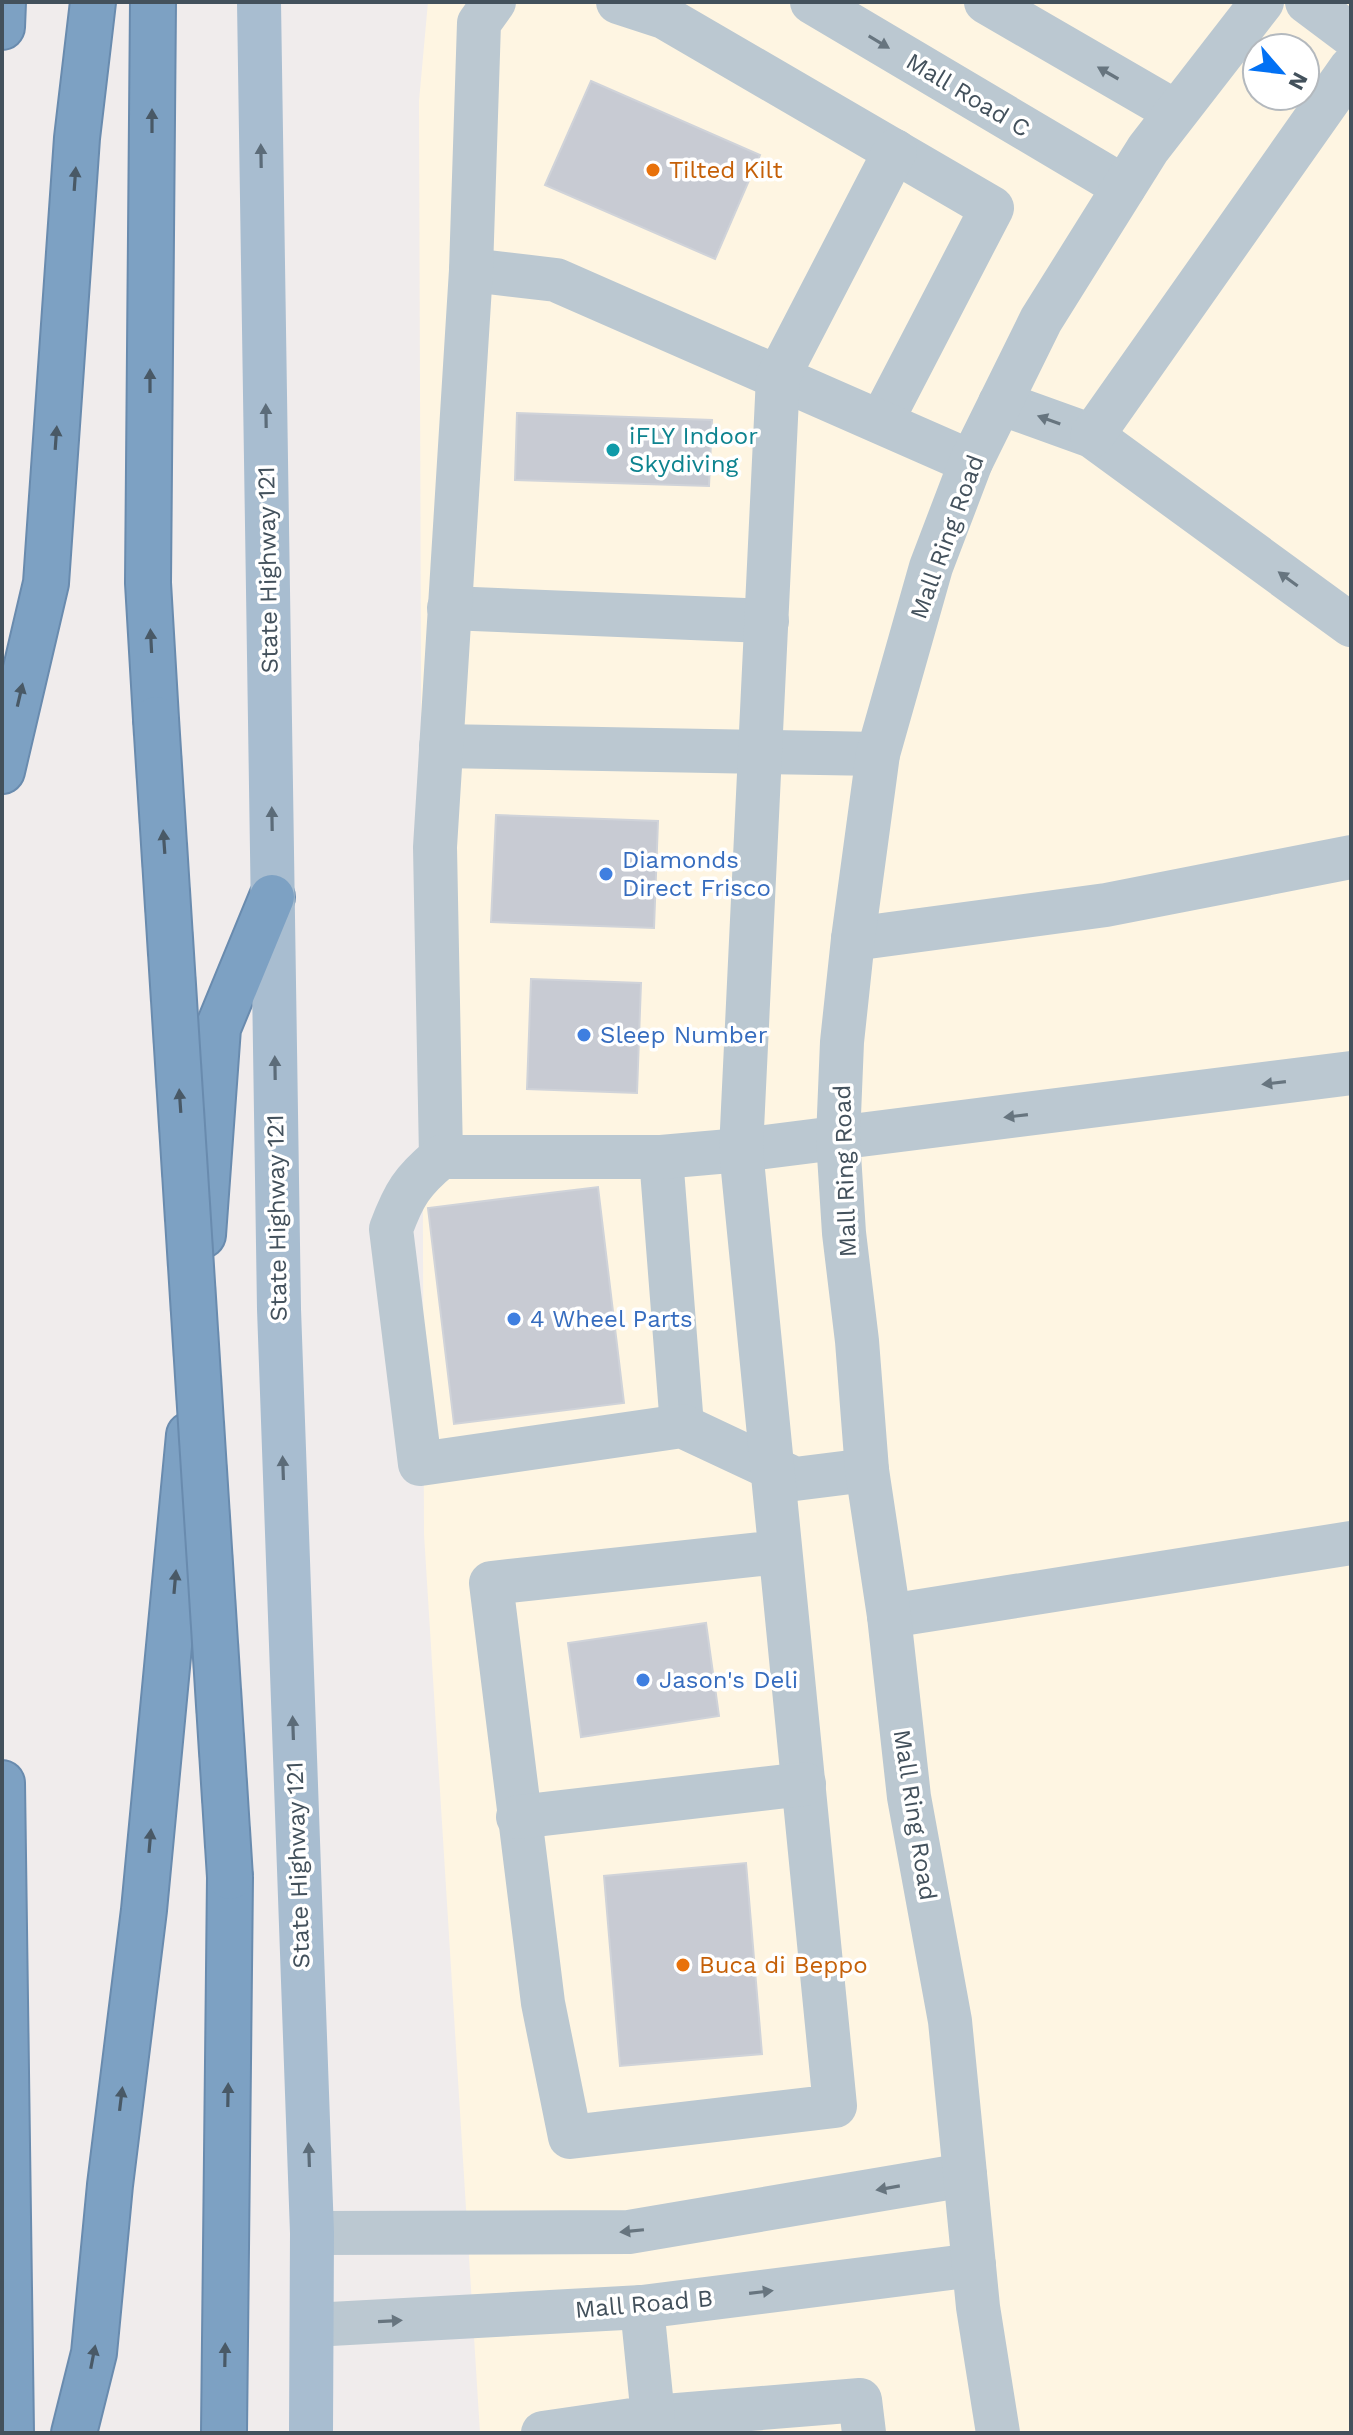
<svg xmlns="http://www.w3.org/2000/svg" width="1353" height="2435" font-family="'Work Sans',sans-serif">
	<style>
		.commercial { fill: #fef5e2; fill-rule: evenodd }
		.building { fill: #c8cbd3; stroke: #d0d3d9; stroke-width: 2 }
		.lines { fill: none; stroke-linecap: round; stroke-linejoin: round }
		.highway-casing { stroke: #698bae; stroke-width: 48 }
		.minor { stroke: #bbc8d1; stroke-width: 44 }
		.major { stroke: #a8bdd0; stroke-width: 44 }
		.highway { stroke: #7da1c3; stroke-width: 44 }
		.highway-bridge-casing { stroke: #698bae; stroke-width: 48; stroke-linecap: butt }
		.highway-bridge { stroke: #7da1c3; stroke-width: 44 }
		.oneway { fill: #67757f }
		.oneway2 { fill: #495966 }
		.oneway3 { fill: #5c6c79 }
		.food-dot { fill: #e8710a; stroke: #fff; stroke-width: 3 }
		.culture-dot { fill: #0f9aa8; stroke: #fff; stroke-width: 3 }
		.shop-dot { fill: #3f7fe0; stroke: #fff; stroke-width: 3 }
		.labels { text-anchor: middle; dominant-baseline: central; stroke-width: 7; stroke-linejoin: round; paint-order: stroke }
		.street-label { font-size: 24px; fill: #43515c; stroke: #fff }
		.food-label { font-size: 24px; fill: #c56008; stroke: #fff; text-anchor: start }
		.culture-label { font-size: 24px; fill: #0d838f; stroke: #fff; text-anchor: start }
		.shop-label { font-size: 24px; fill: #366cbe; stroke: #fff; text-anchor: start }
	</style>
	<rect width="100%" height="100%" fill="#f0ecec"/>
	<path class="commercial" d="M428,2H1351V2433H480L424,1534L419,101ZM1257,48H1305V96H1257Z"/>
	<g class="building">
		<path d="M591,81L760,155L715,259L545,185Z"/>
		<path d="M517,413L712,420L709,486L515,480Z"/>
		<path d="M496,815L658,821L654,928L491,922Z"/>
		<path d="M531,979L641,983L637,1093L527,1089Z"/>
		<path d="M598,1187L624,1403L454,1424L428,1208Z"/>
		<path d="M706,1623L719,1716L581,1737L568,1643Z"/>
		<path d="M746,1863L762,2054L620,2066L604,1876Z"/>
	</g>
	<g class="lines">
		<defs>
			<g id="highway">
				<path d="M153,2L148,583L156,719"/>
				<path d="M2,27L3,2"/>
				<path d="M2,771L46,583L77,138L93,2"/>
				<path d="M203,1235L218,1028L272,897"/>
				<path d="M2,1783L11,2433"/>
				<path d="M74,2433L94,2353L110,2185L144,1910L189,1435"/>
				<path d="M224,2433L230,1877"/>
			</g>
		</defs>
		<use href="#highway" class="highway-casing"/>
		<g class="minor">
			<path d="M618,2L664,17L992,208L881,422"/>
			<path d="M812,2L1124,187"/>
			<path d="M986,2L1176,112"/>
			<path d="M1307,2L1351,35"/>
			<path d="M471,270L556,280L971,462"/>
			<path d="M1000,403L1092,436L1351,625"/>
			<path d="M1092,436L1351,68"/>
			<path d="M449,608L767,621"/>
			<path d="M441,746L878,754"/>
			<path d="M853,939L1106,905L1351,857"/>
			<path d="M441,1157L435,847L471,270L479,23L494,2"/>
			<path d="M661,1157L682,1426"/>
			<path d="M867,1470L795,1479L682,1426L420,1464L391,1229C404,1194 412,1181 441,1157H661L741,1150L1351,1073"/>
			<path d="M780,1552L491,1583L543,2003L570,2137L835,2106L741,1150L778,377L895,151"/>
			<path d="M889,1616L1351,1543"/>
			<path d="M518,1817L804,1784"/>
			<path d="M312,2233L629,2232L965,2175"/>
			<path d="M312,2325L642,2307L974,2265"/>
			<path d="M653,2417L860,2400L864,2433"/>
			<path d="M543,2433L653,2417L642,2307"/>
			<path d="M998,2433L978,2307L950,2021L909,1797L889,1616L867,1470L857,1341L844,1233L838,1139L842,1042L853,939L878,754L931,567L971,462L1041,320L1148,149L1262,2"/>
		</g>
		<path class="major" d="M259,2L279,1309L312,2233L311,2433"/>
		<use href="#highway" class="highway"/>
		<defs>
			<path id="highway-bridge" d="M156,719L230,1877"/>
		</defs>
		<use href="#highway-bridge" class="highway-bridge-casing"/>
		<use href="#highway-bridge" class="highway-bridge"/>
	</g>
	<defs><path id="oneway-solid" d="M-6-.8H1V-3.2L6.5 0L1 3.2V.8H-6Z" transform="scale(2)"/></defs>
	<g class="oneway">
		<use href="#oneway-solid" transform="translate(879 42) rotate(31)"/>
		<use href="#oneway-solid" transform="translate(1108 73) rotate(-150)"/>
		<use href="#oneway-solid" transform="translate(1049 420) rotate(-160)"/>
		<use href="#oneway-solid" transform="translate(1288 579) rotate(-144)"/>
		<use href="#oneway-solid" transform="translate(1274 1083) rotate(173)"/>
		<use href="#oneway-solid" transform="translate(1016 1116) rotate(173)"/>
		<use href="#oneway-solid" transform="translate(888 2188) rotate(170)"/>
		<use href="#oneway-solid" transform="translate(632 2231) rotate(174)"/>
		<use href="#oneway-solid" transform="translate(761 2292) rotate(-7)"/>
		<use href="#oneway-solid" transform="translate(390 2321) rotate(-3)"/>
	</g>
	<g class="oneway2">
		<use href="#oneway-solid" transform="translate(152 121) rotate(-90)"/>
		<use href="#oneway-solid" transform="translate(75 179) rotate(-86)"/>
		<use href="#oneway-solid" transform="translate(150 381) rotate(-90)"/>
		<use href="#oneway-solid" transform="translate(56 438) rotate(-86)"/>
		<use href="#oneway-solid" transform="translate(151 641) rotate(-93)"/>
		<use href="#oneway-solid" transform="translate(20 695) rotate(-77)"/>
		<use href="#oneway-solid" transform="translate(164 842) rotate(-94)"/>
		<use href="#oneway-solid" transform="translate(180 1101) rotate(-94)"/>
		<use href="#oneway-solid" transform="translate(175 1582) rotate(-85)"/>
		<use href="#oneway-solid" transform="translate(150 1841) rotate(-85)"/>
		<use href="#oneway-solid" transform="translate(228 2095) rotate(-89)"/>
		<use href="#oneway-solid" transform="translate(121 2099) rotate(-83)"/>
		<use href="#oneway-solid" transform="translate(225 2355) rotate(-89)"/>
		<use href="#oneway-solid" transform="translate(93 2357) rotate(-79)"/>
	</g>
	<g class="oneway3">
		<use href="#oneway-solid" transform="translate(261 156) rotate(-91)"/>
		<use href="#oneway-solid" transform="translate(266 416) rotate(-91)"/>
		<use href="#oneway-solid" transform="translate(272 819) rotate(-91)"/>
		<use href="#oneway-solid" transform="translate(275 1068) rotate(-91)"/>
		<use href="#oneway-solid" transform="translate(283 1468) rotate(-92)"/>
		<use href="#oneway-solid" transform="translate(293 1728) rotate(-92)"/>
		<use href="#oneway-solid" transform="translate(309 2155) rotate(-92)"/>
	</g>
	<g class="food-dot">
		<circle cx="653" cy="170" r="8"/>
		<circle cx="683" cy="1965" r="8"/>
	</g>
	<circle class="culture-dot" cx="613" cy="450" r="8"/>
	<g class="shop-dot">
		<circle cx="606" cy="874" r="8"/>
		<circle cx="584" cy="1035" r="8"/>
		<circle cx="514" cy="1319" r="8"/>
		<circle cx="643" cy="1680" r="8"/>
	</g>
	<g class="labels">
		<g class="street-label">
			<text transform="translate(968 95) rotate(31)">Mall Road C</text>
			<text transform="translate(947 537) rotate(-70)">Mall Ring Road</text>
			<text transform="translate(268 570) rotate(-91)">State Highway 121</text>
			<text transform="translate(845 1171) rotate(-92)">Mall Ring Road</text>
			<text transform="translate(277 1218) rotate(-91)">State Highway 121</text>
			<text transform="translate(915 1815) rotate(81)">Mall Ring Road</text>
			<text transform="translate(298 1865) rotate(-92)">State Highway 121</text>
			<text transform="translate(644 2304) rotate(-5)">Mall Road B</text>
		</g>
		<g class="food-label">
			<text x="669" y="170">Tilted Kilt</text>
			<text x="699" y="1965">Buca di Beppo</text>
		</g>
		<g class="culture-label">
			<text x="629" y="436">iFLY Indoor<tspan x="629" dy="28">Skydiving</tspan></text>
		</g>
		<g class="shop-label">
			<text x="622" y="860">Diamonds<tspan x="622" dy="28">Direct Frisco</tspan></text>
			<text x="600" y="1035">Sleep Number</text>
			<text x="530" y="1319">4 Wheel Parts</text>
			<text x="659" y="1680">Jason's Deli</text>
		</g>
	</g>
	<rect width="1353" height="2435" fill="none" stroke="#43515c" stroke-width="8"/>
	<g transform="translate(1281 72) rotate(118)"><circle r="38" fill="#ffffff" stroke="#b4b9be" stroke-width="2"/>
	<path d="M0-6L14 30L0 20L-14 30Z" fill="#0271f4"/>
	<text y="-12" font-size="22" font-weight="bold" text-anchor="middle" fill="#43515c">N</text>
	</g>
</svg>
